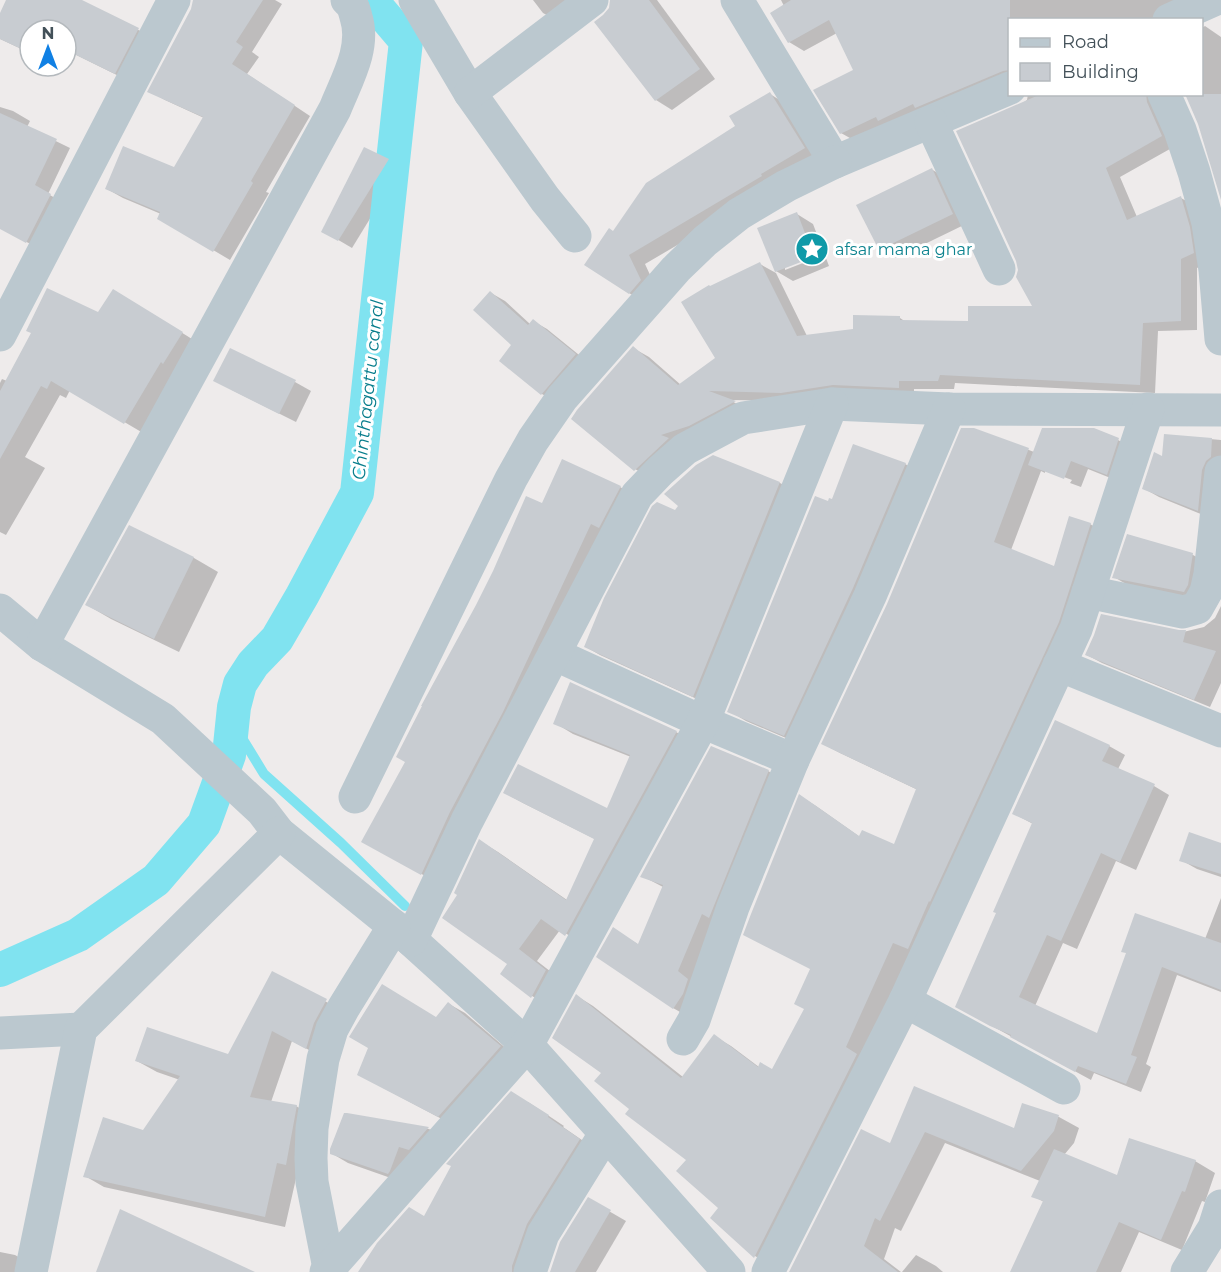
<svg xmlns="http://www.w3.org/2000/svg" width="1221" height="1272" font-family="Montserrat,sans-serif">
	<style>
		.shadow { fill: #0003; fill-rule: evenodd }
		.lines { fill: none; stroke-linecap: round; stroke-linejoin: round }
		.stream { stroke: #80e3f0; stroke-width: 10 }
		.canal { stroke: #80e3f0; stroke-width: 34 }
		.building { fill: #c8ccd1 }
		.minor { stroke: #bbc8cf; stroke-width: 33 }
		.labels { text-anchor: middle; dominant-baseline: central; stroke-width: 6; stroke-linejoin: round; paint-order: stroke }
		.culture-label { font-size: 16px; fill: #0d838f; stroke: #fff; text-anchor: start }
		.water-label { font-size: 18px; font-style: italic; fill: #077d8c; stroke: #fff }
	</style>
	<rect width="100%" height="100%" fill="#eeebeb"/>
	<g class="shadow">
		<path d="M8,0H80L154,38L131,82L66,50V30H30V53L0,39V17Z"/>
		<path d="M194,0H275L282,4L252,52L259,57L247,74L310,116L266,192L269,193L230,260L159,218L161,214L123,198L107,189L175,169L204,118L165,100L149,91L192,9Z"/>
		<path d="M533,0H574L560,22L543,13Z"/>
		<path d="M612,0H657L715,79L672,110L656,100L610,8Z"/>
		<path d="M781,0H1202L1169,20H1010V83L857,142L841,133L815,90L855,70L837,33L804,51L789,42L784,6Z"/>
		<path d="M1205,26L1221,37V194L1199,122L1202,94V28Z"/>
		<path d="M770,94L786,104L820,158L778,186L645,264L657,290L646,303L629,293L614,232L737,126Z"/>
		<path d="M1028,94H1163L1177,145L1120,177L1137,217L1181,198L1197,207L1209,262L1197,268V330L1158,331L1155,393L955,383L954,389H914V396L798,401L730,400L749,411L651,478L635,469L633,348L649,357L681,385L717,358L711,288L760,264L776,273L807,336L855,330L900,318L906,322H969L1034,308L1019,270L1018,107L1027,100Z"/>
		<path d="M0,107L13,111L30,121L27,127L70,148L48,194L64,203L40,249L0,228Z"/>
		<path d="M365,149L401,168L352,248L323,231Z"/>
		<path d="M931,169L948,179L968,223L896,258L880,249Z"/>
		<path d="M797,214L813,224L829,266L793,281L776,271ZM820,253L821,256L785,270V267Z"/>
		<path d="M491,293L505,301L530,324L533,321L547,329L589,363L556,402L542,394L501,360L513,345Z"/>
		<path d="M131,301L200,344L143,433L70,390L66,398L60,395L25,457L45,468L6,535L0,532V383L2,379L7,381L99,314Z"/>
		<path d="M295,382L311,391L296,422L232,390Z"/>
		<path d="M974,429L1034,452L1118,440L1134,449L1123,483L1088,469L1081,487L1070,483L1072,480L1045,470V473L1041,471L1011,550L1055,567L1090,524L1107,534L772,1266L755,1256L712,1218L720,1208L689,1160L631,1109L603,1073L577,996L593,1006L683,1077L714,1036L731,1046L759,1067L773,1071L806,1009L812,969L800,796L816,806L860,837L895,846L918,790L840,753L823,744Z"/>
		<path d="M1165,435L1221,440V470L1213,519L1159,497L1143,488L1163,458Z"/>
		<path d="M713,457L780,483L794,491L708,704L600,655L586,647Z"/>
		<path d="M905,464L922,473L800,744L746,721L729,711L829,503Z"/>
		<path d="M620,487L638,497L440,884L381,852L406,762L478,606L542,505Z"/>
		<path d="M130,527L194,558L218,572L179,652L111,619L87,605Z"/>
		<path d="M1128,535L1193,555L1209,564L1201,601L1131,587L1114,577Z"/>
		<path d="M1221,606V683L1210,707L1102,663L1087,655L1204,627L1215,618Z"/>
		<path d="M555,723L676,732L695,743L585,945L560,930L537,961L564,982L551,1007L532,996L502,973L509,964L459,894L480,841L498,852L567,900L595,839L523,803L505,793L608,810L631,757L573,734Z"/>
		<path d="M1109,746L1125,755L1118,769L1154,786L1169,795L1136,870L1116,861L1077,949L1063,943L1035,1006L1098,1035L1127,953L1205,939L1221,898V992L1177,975L1146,1064L1151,1067L1141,1092L1094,1073L1091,1080L972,1015L998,913L1033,824L1013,813Z"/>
		<path d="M768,771L784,780L689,1017L673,1008L613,929L639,945L663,887L642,876Z"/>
		<path d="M1221,843V877L1197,869L1181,860Z"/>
		<path d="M273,973L345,1012L326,1059L292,1041L271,1102L296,1106L316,1118L297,1174L285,1227L104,1187L85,1176L143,1132L180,1080L157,1072L137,1061L229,1056Z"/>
		<path d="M449,1004L465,1013L516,1057L455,1126L376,1084Z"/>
		<path d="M915,1088L1015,1130L1023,1105L1059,1117L1079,1128L1074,1143L1064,1155L1117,1177L1195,1161L1215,1173L1205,1202L1202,1201L1182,1250L1139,1232L1121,1272H1011L1044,1202L1033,1196L1040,1181L945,1143L901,1231L895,1228L884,1259L901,1272H791L891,1145Z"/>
		<path d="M528,1102L564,1126L563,1127L595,1149L529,1272H361L424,1217Z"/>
		<path d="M345,1114L429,1129L444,1138L405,1183L348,1163L331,1153Z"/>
		<path d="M588,1199L626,1221L596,1272H551Z"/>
		<path d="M0,1252L15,1255L34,1266L33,1272H0Z"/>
		<path d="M916,1255L936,1266L943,1272H902Z"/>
	</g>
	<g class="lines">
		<path class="stream" d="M234,707L242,738L264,774L341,843L405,906"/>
		<path class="canal" d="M0,970L78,935L156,880L204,824L229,755L234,707L240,684L253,664L277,639L302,596L357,493L406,41L371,0"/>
	</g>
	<g class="building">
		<path d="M6,0H82L139,28L115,74L66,50V30H30V53L0,39V13Z"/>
		<path d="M193,0H263L236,42L243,47L232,64L295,105L251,181L253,183L213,252L157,219L160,212L105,189L123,146L174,167L203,117L147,92L191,9Z"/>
		<path d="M610,0H649L700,69L655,101L594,22L603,15L609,8Z"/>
		<path d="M791,0H1010V70L1003,71L915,108L913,104L878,121L876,117L840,134L813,90L853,70L829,20L788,43L770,13Z"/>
		<path d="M770,92L805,148L761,174L762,176L629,255L641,280L629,294L584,265L609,228L613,231L646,183L735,126L729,116Z"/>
		<path d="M1041,94H1146L1147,102L1162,136L1106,168L1127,220L1181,196L1190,227L1194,253L1181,259V321L1143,323L1140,385L940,375L938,381H899V388L833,385L781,393L709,391L736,401L689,426L661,435L669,438L634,471L571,419L577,410L633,346L678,385L715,358L681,302L709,285L710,286L760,262L797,336L853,329V315L900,316V320L968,321V306H1032L1016,277L1018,270L1016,261L956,131Z"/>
		<path d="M1185,94H1221V200L1198,124Z"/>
		<path d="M0,113L57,139L35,185L51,194L26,243L0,229Z"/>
		<path d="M364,147L389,159L338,241L321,232Z"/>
		<path d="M932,168L953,214L879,250L856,205Z"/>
		<path d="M797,212L814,257L775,272L757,228Z"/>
		<path d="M47,288L98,312L113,289L183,332L163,364L161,362L124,424L51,381L47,389L41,386L0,459V391L31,333L26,331Z"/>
		<path d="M490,291L528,325L533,319L576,354L541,395L499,361L511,345L473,310Z"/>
		<path d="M230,348L296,380L279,414L213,381Z"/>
		<path d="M961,428H974L1029,448L994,542L1054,566L1069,516L1091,523L1059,622L930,902L929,901L908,949L893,943L846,1047L857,1054L754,1258L710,1218L718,1208L676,1171L686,1160L625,1114L629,1109L594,1081L601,1073L552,1038L576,994L681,1078L714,1034L758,1067L760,1062L772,1069L804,1009L794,1004L810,969L743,935L751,914L799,794L859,836L862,830L894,844L916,789L821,744L887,604Z"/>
		<path d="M1042,428H1094L1119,438L1107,475L1071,461L1064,479L1028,465Z"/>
		<path d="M1164,434L1212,438L1211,457L1206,461L1202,470L1198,511L1142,489L1154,452L1162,456Z"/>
		<path d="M853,444L906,463L853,588L784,736L727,712L815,496L828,501L829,498L832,499Z"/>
		<path d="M713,455L780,482L693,697L584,647L604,598L652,506L657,502L675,510L678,506L664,494L696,465Z"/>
		<path d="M562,459L621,486L599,528L591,524L503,712L450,812L421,875L361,842L405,762L396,757L422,706H421L476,605L493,571L526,496L542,503Z"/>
		<path d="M129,525L194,557L154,639L85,605Z"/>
		<path d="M1127,534L1193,553L1188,585L1184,592L1112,578Z"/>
		<path d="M1101,614L1179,630H1186L1183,642L1216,651L1194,700L1085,655L1094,635Z"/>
		<path d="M570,682L677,731L565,936L541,919L516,953L519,949L546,970L531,998L500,974L507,964L442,918L457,895L454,893L479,839L566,900L594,839L503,793L518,764L607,808L630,755L553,724Z"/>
		<path d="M1055,720L1110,745L1102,761L1155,784L1120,862L1101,853L1061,941L1047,935L1019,997L1097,1033L1126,953L1121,952L1135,913L1221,943V990L1162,967L1131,1055L1137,1057L1126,1084L1078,1066L1075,1072L1010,1037L1011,1035L990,1026L955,1007L996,913L993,912L1032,823L1012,814Z"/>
		<path d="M711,746L769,770L709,918L702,914L678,971L688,979L683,994L673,1009L596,957L613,927L638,944L663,885L640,877Z"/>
		<path d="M1189,832L1221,843V874L1179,861Z"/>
		<path d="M272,971L327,999L314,1023L306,1049L272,1031L250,1097L297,1105L286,1165L277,1163L265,1217L83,1177L103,1117L143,1130L180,1076L135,1061L147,1027L228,1054Z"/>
		<path d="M382,984L436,1017L448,1002L501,1046L438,1117L357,1075L368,1048L349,1037Z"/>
		<path d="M914,1086L1014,1128L1022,1103L1059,1115L1054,1131L1021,1171L925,1132L880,1221L875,1218L864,1246L898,1272H789L861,1129L890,1143Z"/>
		<path d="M511,1091L549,1115L548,1117L580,1139L527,1224L512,1266V1272H358L377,1243L409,1207L424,1216L451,1166L446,1164Z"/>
		<path d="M344,1113H347L429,1127L409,1150L399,1147L390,1171L388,1174L330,1154V1149Z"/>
		<path d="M1129,1138L1196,1160L1185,1192L1182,1191L1161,1240L1119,1222L1096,1272H1010L1043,1201L1031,1197L1054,1149L1117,1175Z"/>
		<path d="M588,1197L611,1210L575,1272H550L560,1242Z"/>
		<path d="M120,1209L255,1272H96Z"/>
	</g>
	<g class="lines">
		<g class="minor">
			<path d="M415,0L470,93L545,199L575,236"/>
			<path d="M737,0L835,162L1010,88"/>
			<path d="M1169,20L1214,0"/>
			<path d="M470,93L592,0"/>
			<path d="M1164,94L1180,130L1194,172L1208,223L1215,270L1221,339"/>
			<path d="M931,122L999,269"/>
			<path d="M0,335L174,0"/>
			<path d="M1088,592L1183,612L1197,608L1206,592L1210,574L1221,472"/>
			<path d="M0,610L42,645L163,719L262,811L279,833L411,940L527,1045L729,1272"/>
			<path d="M42,645L335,109C346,81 366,48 356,17C354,9 353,5 347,0"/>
			<path d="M554,654L703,722L793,760"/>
			<path d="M1059,665L1221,731"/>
			<path d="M355,797L511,479L533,440L562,398L676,269L705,241L739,214L786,186L835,162"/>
			<path d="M411,940L467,821L637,495L660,471L685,449L743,418L832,404L949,409L1221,410"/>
			<path d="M905,1001L1064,1088"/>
			<path d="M0,1033L81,1029"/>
			<path d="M683,1039L694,1020L733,907L793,760L870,596L949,409"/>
			<path d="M329,1268L312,1182L311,1158L312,1128L323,1059L332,1029L344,1007L394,926"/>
			<path d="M31,1272L81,1029L279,833"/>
			<path d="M326,1272L527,1045L703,722L832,404"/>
			<path d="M530,1272L543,1234L605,1134"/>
			<path d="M768,1272L905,1001L1076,629L1148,409"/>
			<path d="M1187,1272L1214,1228L1221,1206"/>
		</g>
	</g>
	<defs>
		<symbol id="sight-disc" viewBox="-11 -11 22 22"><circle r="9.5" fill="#0f9aa8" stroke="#fff"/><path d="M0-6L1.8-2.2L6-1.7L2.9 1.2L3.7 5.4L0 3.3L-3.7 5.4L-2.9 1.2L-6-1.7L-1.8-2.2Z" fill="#fff"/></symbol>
	</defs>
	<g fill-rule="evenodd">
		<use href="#sight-disc" x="793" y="230" width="38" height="38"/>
	</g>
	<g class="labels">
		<g class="culture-label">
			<text x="835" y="249">afsar mama ghar</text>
		</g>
		<g class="water-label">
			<text transform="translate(368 390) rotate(-84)">Chinthagattu canal</text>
		</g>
	</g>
	<rect x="1008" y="18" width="195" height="78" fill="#ffffff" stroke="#b4b9bd" stroke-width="1.5"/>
	<rect x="1020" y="38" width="30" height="9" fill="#bbc8cf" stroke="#b4b9bd" stroke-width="1.5"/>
	<text x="1062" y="48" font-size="18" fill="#435159">Road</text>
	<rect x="1020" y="63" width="30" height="18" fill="#c8ccd1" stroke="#b4b9bd" stroke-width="1.5"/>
	<text x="1062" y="78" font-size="18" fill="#435159">Building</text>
	<g transform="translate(48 48)"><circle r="28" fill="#ffffff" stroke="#b4b9bd" stroke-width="1.5"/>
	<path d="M0-4.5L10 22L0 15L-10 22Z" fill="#1080e4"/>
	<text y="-9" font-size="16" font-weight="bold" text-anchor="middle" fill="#435159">N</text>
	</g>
</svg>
